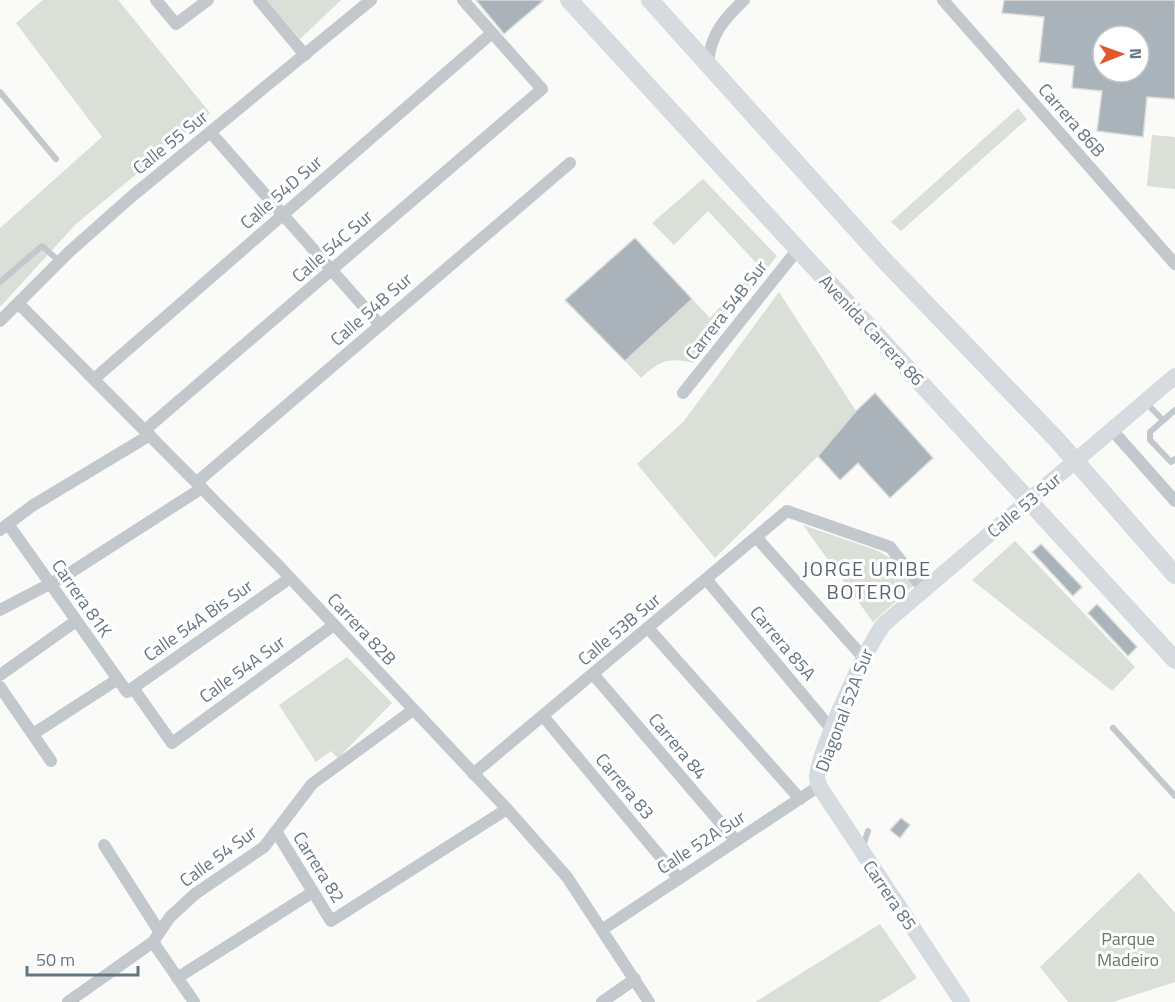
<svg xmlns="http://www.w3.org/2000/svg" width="1175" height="1002" font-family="'Titillium Web',sans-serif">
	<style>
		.green { fill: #dadfd7 }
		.building { fill: #aab3b9; stroke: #dcdcda; stroke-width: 1.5; fill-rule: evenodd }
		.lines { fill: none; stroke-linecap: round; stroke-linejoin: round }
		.lane { stroke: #c3c8cc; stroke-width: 6 }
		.street { stroke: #c3c8cc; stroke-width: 12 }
		.secondary { stroke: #d6dbdf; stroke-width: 16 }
		.primary { stroke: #d6dbdf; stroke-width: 18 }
		.labels { text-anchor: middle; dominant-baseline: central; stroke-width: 6; stroke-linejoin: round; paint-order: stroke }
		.street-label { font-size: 18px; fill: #657683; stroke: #fff }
		.park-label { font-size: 18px; fill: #687a64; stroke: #fff }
		.neighbourhood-label { font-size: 20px; letter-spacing: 1.5px; fill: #57646e; stroke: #fff }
	</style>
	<rect width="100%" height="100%" fill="#fafaf8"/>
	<g class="green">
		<path d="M43,0H118L210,113L76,224L0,307V228L102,137L16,23Z"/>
		<path d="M267,0H341L300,39Z"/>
		<path d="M1018,108L1027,119L901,231L891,222Z"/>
		<path d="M1152,135L1175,137V189L1147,186Z"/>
		<path d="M703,179L777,256L694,363C668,357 660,360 641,378L625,361L692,299L710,318L758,265L708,211L674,245L652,223Z"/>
		<path d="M779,292L856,411L818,456L715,558L637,464L684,421Z"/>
		<path d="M803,525L876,550L894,560L913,586L873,622Z"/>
		<path d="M1015,541L1135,667L1112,691L972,580Z"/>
		<path d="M347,657L392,703L338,758L331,751L316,762L279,705Z"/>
		<path d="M1139,872L1175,913V982L1113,1002H1068L1040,967Z"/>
		<path d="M880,924L917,978L879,1002H755Z"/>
	</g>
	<g class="building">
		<path d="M476,0H544L504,34Z"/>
		<path d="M1004,0H1175V99L1147,97L1143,137L1097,131L1102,91L1072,88L1074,66L1039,62L1044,17L1002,13ZM1103,36H1139V72H1103Z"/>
		<path d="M635,238L692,299L625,361L565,300Z"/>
		<path d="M875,393L933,458L890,498L858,463L840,480L818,456L856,411Z"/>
		<path d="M1041,544L1082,587L1073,596L1032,552Z"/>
		<path d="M1097,604L1137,647L1128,656L1088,613Z"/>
		<path d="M901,818L910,825L900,838L890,830Z"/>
	</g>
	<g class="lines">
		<g class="lane">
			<path d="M0,92L56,159"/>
			<path d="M0,282L42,246L59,261"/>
			<path d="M1146,403L1162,419"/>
			<path d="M1175,410L1150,432V440L1171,462L1175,459"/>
			<path d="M1113,728L1175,796"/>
			<path d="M863,846L868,831"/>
		</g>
		<g class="street">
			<path d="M156,0L176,24L208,0"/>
			<path d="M259,0L305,55"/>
			<path d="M943,0L1175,264"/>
			<path d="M708,62C711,34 724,19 744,0"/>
			<path d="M211,133L380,325"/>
			<path d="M19,304L279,566L507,809L567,877L649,1002"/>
			<path d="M0,321L69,252L131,197L371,0"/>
			<path d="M94,379L492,33"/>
			<path d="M683,393L798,249"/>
			<path d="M145,430L542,89L463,0"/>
			<path d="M1112,430L1175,501"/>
			<path d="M197,482L570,163"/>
			<path d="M8,524L127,692L290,578"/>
			<path d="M0,530L32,506L150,435"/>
			<path d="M756,537L863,657"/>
			<path d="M706,579L833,731"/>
			<path d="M0,610L65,576L202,488"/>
			<path d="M648,628L800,799"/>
			<path d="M593,674L736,841"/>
			<path d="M0,675L76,621"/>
			<path d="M0,687L51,761"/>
			<path d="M133,688L172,743L334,625"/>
			<path d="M543,716L679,879"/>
			<path d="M33,734L118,679"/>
			<path d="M473,774L787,511L890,547L924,590"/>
			<path d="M277,833L331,921L507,809"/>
			<path d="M104,845L159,931"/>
			<path d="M603,929L819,786"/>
			<path d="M153,942L194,1002"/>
			<path d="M177,978L313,892"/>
			<path d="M68,1002L153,942L170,917L195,894L264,847L312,784L413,710"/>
			<path d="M602,1002L635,979"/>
		</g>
		<path class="secondary" d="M962,1002L823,792C820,788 818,784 817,779C816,756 868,643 884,624L1175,376"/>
		<g class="primary">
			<path d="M569,0L1175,660"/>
			<path d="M650,0L883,259L1057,440L1175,575"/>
		</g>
	</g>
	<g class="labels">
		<g class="street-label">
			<text transform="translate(1072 120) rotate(49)">Carrera 86B</text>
			<text transform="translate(170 142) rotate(-39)">Calle 55 Sur</text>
			<text transform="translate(281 192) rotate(-41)">Calle 54D Sur</text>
			<text transform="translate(332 246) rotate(-41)">Calle 54C Sur</text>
			<text transform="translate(371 309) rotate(-41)">Calle 54B Sur</text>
			<text transform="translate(726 310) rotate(-52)">Carrera 54B Sur</text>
			<text transform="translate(872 330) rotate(47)">Avenida Carrera 86</text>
			<text transform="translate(1024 505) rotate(-40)">Calle 53 Sur</text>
			<text transform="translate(82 598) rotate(55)">Carrera 81K</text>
			<text transform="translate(198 620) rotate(-35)">Calle 54A Bis Sur</text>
			<text transform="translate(362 629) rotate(47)">Carrera 82B</text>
			<text transform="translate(619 629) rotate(-40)">Calle 53B Sur</text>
			<text transform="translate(783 643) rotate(50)">Carrera 85A</text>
			<text transform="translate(242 669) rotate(-36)">Calle 54A Sur</text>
			<text transform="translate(844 710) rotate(-69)">Diagonal 52A Sur</text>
			<text transform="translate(678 746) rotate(50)">Carrera 84</text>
			<text transform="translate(625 786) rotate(50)">Carrera 83</text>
			<text transform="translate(701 842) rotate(-33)">Calle 52A Sur</text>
			<text transform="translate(218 856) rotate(-36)">Calle 54 Sur</text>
			<text transform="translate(319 867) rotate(58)">Carrera 82</text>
			<text transform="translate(890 895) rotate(56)">Carrera 85</text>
		</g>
		<g class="park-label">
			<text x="1128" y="938">Parque<tspan x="1128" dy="21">Madeiro</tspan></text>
		</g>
		<g class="neighbourhood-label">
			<text x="867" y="568">JORGE URIBE<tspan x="867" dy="23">BOTERO</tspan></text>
		</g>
	</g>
	<g transform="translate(1121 54) rotate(89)"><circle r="28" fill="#ffffff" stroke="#c1c8cd" stroke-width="1.5"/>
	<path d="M0-4.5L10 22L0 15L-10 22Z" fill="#e4572e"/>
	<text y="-9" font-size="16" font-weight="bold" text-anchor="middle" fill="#657683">N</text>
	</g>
	<path d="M27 966v9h111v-9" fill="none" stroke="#657683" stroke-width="3"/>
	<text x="36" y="966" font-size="18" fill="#657683" stroke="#ffffff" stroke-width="4.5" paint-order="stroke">50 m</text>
</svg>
